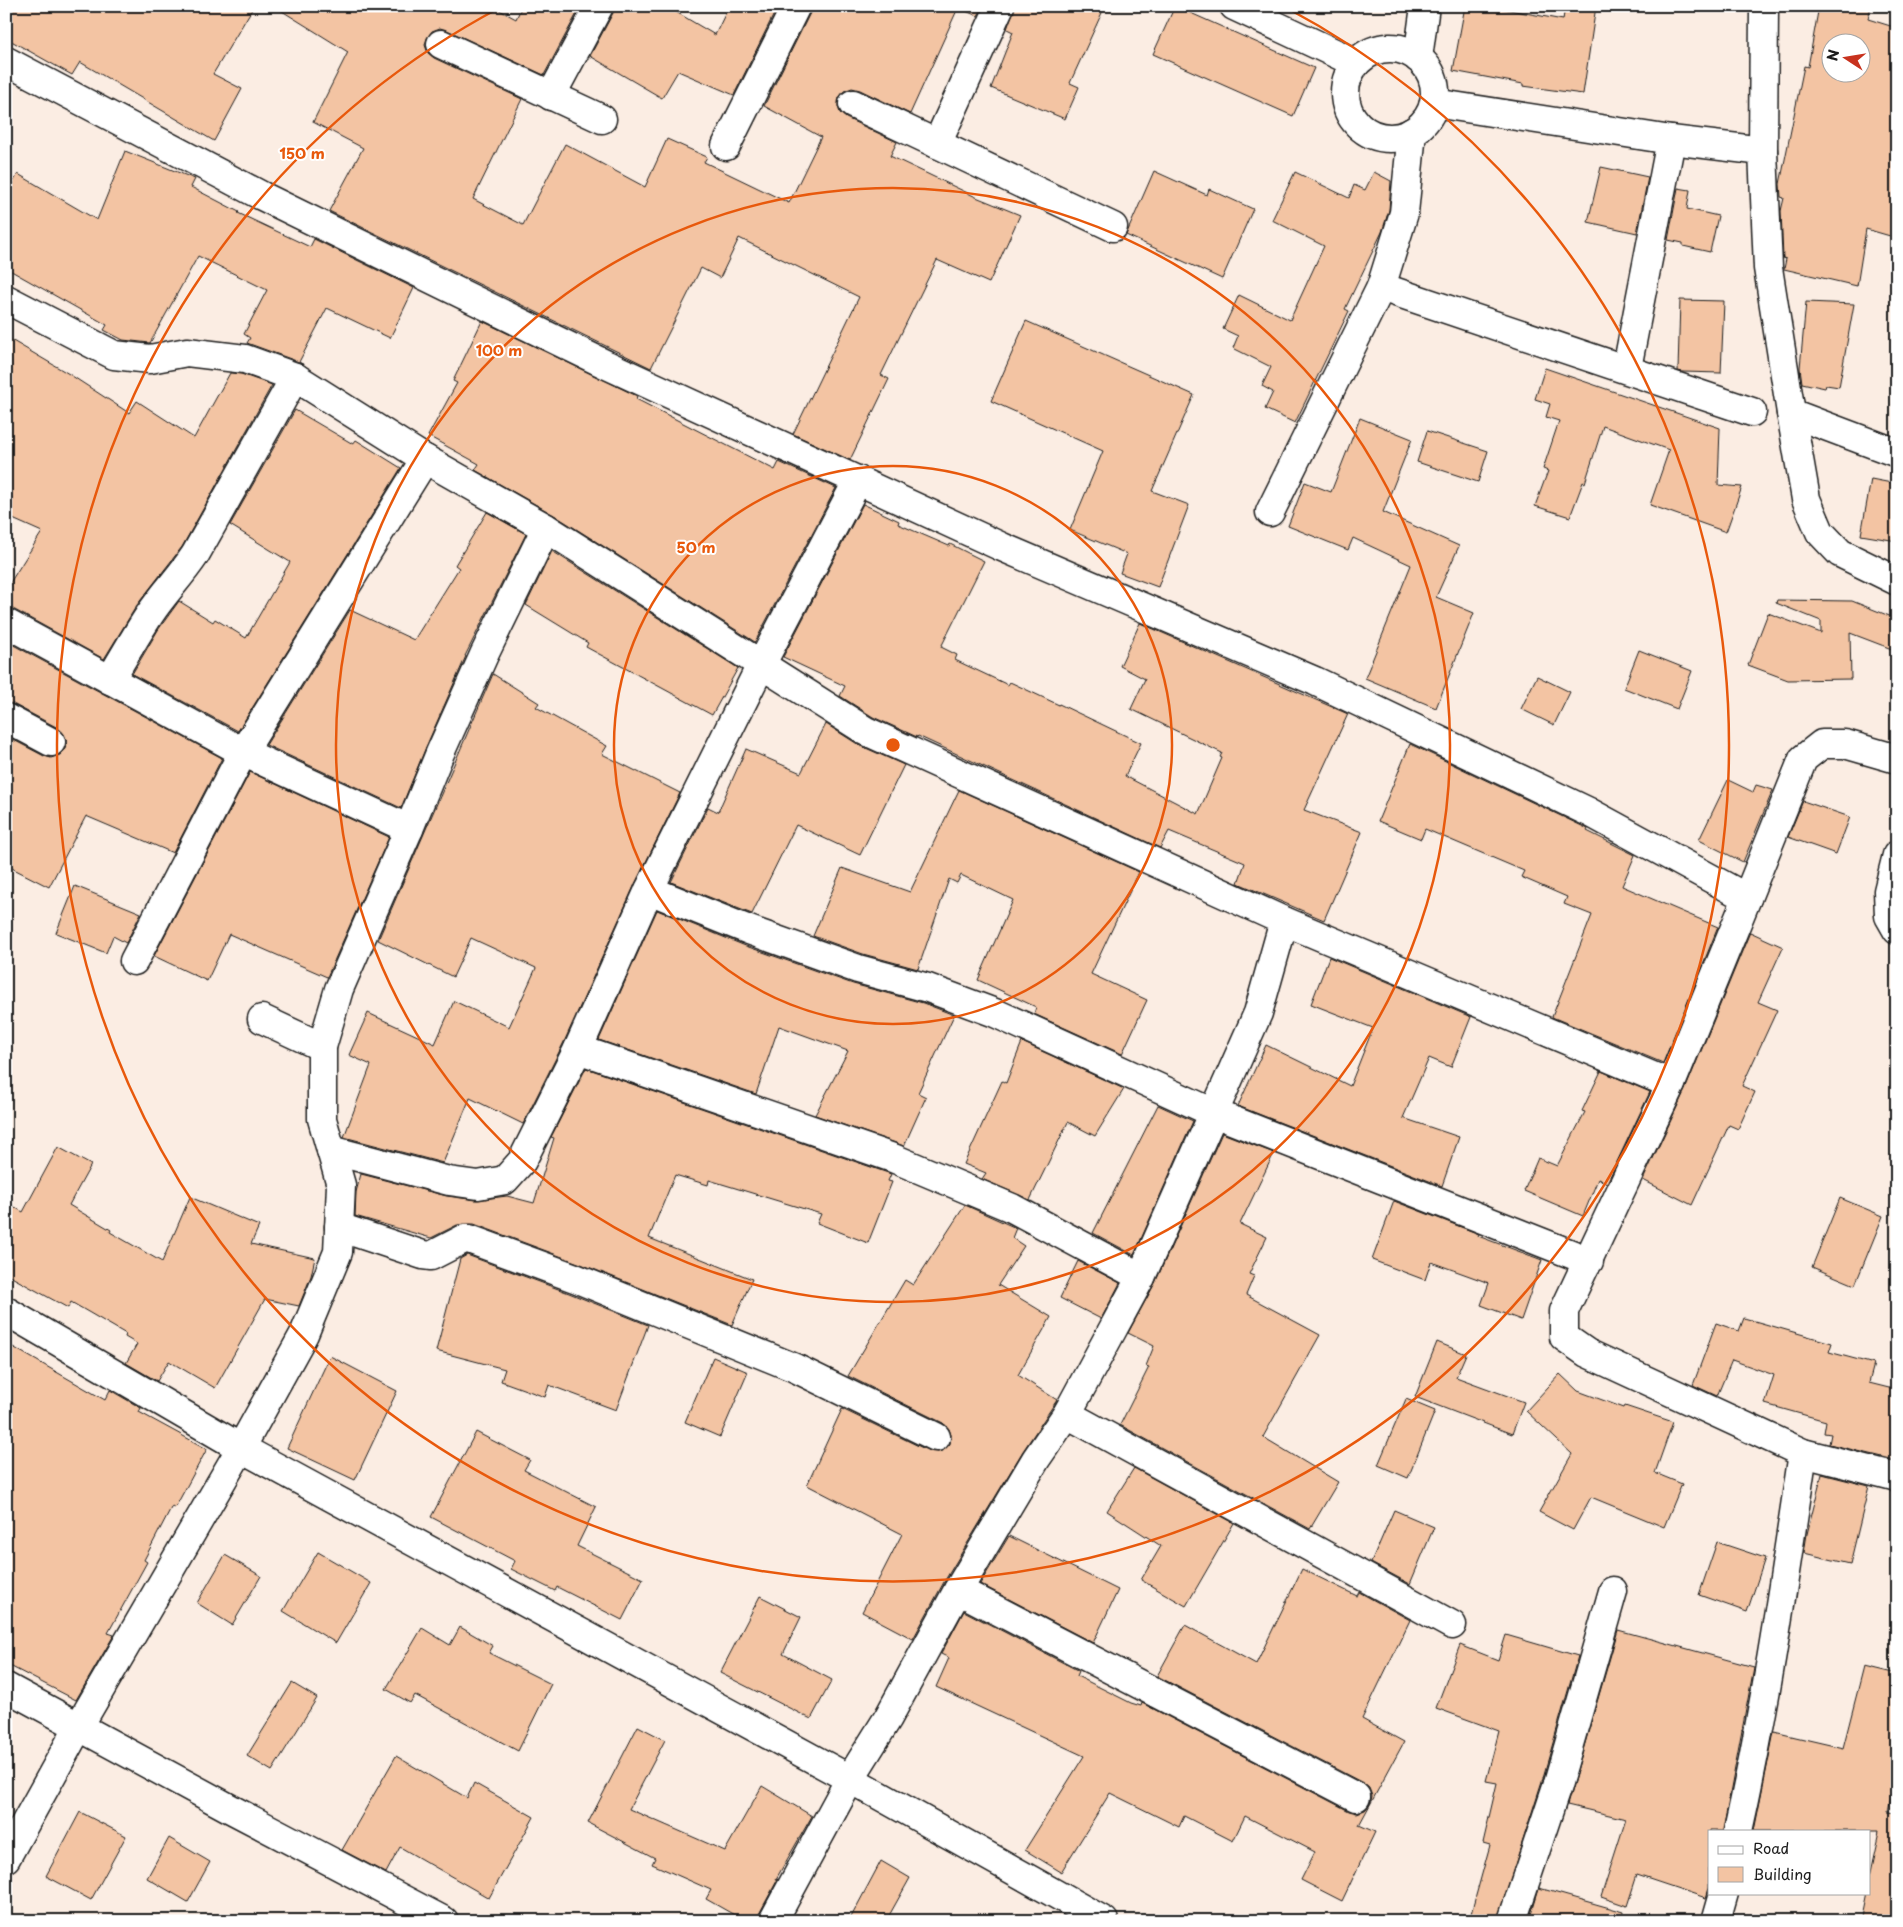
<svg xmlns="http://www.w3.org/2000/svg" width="1903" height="1927" font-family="'Playpen Sans',sans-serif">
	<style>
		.building { fill: #f3c4a3; stroke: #1c1c1c; fill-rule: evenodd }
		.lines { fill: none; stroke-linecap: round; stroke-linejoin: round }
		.minor-casing { stroke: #1c1c1c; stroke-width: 31 }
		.minor { stroke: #fff; stroke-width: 28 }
		.ring { fill: none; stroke: #e8590c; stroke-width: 2.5 }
		.centre { fill: #e8590c; stroke: #fff; stroke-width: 2.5 }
		.ring-label { font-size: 15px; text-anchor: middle; font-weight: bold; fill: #e8590c; stroke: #fff; stroke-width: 4; stroke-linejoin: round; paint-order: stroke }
	</style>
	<rect width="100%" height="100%" fill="#fbede3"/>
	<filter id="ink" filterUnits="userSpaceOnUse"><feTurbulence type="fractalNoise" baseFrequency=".02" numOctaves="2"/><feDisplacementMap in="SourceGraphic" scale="10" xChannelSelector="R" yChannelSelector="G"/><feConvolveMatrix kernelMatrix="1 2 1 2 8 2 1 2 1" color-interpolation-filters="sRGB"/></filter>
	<g filter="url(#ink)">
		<g class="building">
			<path d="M6,6H254L213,74L242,89L214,141L80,62L72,75L6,38Z"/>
			<path d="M274,6H492L516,19L522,6H581L544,75L447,30L440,28L432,31L427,38L425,45L428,53L434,58L522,99L473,199L523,225L565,144L645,187L667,139L707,157L704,162L789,203L821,137L764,106L810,13L811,6H983L978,16L958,8L910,114L860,90L852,88L844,91L839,98L838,106L840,113L846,118L897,142L890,156L976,197L1020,215L989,283L937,260L881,375L889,379L850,460L793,434L859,297L739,238L720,278L701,268L651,368L329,211L363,148L313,122L348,52Z"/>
			<path d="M614,6H666L715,35L729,6H778L734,95L678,71L662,98L590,56L613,13Z"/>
			<path d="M1015,6H1105L1070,83L1079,87L1065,119L991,88L1013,32L1007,29Z"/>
			<path d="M1175,6L1314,68L1293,116L1153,54Z"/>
			<path d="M1465,6H1488L1563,20L1565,6H1596L1583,94L1523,86V84L1453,71Z"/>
			<path d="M1819,6H1871L1868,19L1897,28V238L1866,229L1857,286L1784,269L1786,259L1783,258L1781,211L1784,198L1781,197L1780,184L1804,66L1808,67ZM1830,42H1860V72H1830Z"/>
			<path d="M125,151L195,179L191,187L239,212L238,213L310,247L314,239L414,288L390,338L327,308L299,362L247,343L250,338L244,334L267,290L198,256L150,343L123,340L104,330L107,325L6,268V194L18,174L97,220Z"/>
			<path d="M1601,167L1648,177L1637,233L1588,222Z"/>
			<path d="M1154,171L1207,195L1209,189L1253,209L1222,279L1126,235Z"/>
			<path d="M1295,172L1349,198L1354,185L1365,190L1374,172L1391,181L1389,210L1382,232L1345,309L1349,311L1295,423L1265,409L1273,392L1262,386L1271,367L1233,348L1238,336L1223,329L1239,295L1290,320L1324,246L1272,220Z"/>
			<path d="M1678,188L1690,190L1687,209L1718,216L1710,252L1683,246V243L1668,240Z"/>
			<path d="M1680,300L1724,301L1721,373L1683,372L1678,371Z"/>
			<path d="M1806,302L1854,304L1839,387L1826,385L1825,388L1802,383L1800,368Z"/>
			<path d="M482,321L637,396L636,399L775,470L779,462L836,488L755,642L554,515L475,470L479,464L428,436L457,383L453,381Z"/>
			<path d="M1026,321L1194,395L1152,491L1189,505L1158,587L1120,573L1127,554L1070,530L1103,451L991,401Z"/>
			<path d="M6,337L69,374L129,413L137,401L194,438L230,373L241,374L272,385L182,547L137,605L104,659L13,609L6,607V589L42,532L6,516Z"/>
			<path d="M1545,368L1720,428L1718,485L1742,487L1726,532L1650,505L1669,450L1603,426L1585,483L1583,482L1570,517L1535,506L1548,471L1543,469L1559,421L1546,417L1550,404L1535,399Z"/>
			<path d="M295,410L353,444L356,440L401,468L238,731L132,674L158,630L179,601L213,622L215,619L246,638L290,562L230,525Z"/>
			<path d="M1360,418L1412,439L1383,512L1459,546L1436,597L1474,613L1436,708L1365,678L1411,565L1353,538L1348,550L1288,526L1305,482L1331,492Z"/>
			<path d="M1427,431L1488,451L1478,482L1417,462Z"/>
			<path d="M1871,479L1897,484V541L1861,535Z"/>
			<path d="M863,504L899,521L898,524L949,546L950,544L984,561L941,647L957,655L955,660L1008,685L1010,682L1059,705V704L1141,743L1125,776L1198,814L1222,758L1220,757L1222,753L1131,709L1145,679L1120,666L1140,623L1348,714L1304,810L1362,832L1324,920L1238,883L1245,863L1169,831L1160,848L918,736L917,737L873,717L840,696L845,686L783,657Z"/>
			<path d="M487,512L526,534L465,656H466L426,747L401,808L266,745L350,610L414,640L459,568L455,565Z"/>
			<path d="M552,551L738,668L712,715L586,647L588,643L526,605Z"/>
			<path d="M1777,600L1852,601L1897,619V651L1850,633L1851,679L1788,680L1748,665L1768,613L1821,633V621L1776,603Z"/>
			<path d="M6,641L222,758L173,853L86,816L49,887L6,865V736L44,756L51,758L60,755L65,749L67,742L64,734L58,728L13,704L6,702Z"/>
			<path d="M1639,650L1692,671L1677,709L1624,688Z"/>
			<path d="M493,674L539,703L536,707L607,746L602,754L680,793L635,884L564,1042L523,1124L470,1098L443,1163L344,1137L371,1065L349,1055L368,1013L435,1044L454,1001L509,1027L536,968L471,938L453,977L378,940Z"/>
			<path d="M1537,676L1570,692L1554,725L1521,709Z"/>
			<path d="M826,724L859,745L904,765L860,855L796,825L752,914L671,882L708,807L718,812L746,749L801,773Z"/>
			<path d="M1410,744L1582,826L1588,829L1587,831L1635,855L1622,886L1718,927L1663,1063L1552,1017L1592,915L1564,904L1567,897L1521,877L1524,871L1425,829L1421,839L1378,821Z"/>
			<path d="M250,772L389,837L327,977L229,934L207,981L154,956Z"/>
			<path d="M1728,780L1753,792L1756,785L1773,790L1743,862L1699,840Z"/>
			<path d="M959,790L1139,872L1091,974L1147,1000L1122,1054L1034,1014L1036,1007L978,980L1013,900L961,875L957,883L949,879L918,969L863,954L813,936L842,868L910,892Z"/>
			<path d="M1803,801L1850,817L1836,854L1788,837Z"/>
			<path d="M75,886L141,913L126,943L113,936L106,953L56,933Z"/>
			<path d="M657,910L743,945L853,984L923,1003L954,1015L918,1093L926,1097L904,1146L815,1115L848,1051L779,1026L756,1094L599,1040Z"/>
			<path d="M1750,932L1783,947L1758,1002L1777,1010L1742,1086L1755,1092L1738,1129L1729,1125L1692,1205L1643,1180L1685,1090Z"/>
			<path d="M1329,957L1471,1017L1451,1067L1429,1058L1403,1118L1459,1137L1442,1186L1238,1106L1266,1045L1350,1086L1373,1028L1311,1004Z"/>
			<path d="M1022,1042L1124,1089L1095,1136L1068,1122L1030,1200L982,1179L986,1173L964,1164L1002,1081L1006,1083Z"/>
			<path d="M586,1068L891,1174L888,1181L892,1182L868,1243L817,1223L821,1214L709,1180L708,1185L675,1175L649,1238L752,1279L732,1325L581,1264L474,1224L457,1225L431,1238L355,1216L356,1192L361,1174L447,1196L476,1200L507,1196L534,1203L554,1138L551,1137Z"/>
			<path d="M1601,1071L1650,1092L1607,1183L1598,1179L1583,1216L1524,1191L1538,1158L1557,1166L1585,1112L1582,1111Z"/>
			<path d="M1158,1105L1193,1121L1134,1255L1093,1233Z"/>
			<path d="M1222,1133L1274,1153L1240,1224L1267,1237L1249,1274L1254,1276L1246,1295L1320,1335L1263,1437L1338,1482L1310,1529L1120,1425L1149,1367L1146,1366L1154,1346L1128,1333L1155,1283Z"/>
			<path d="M58,1147L91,1165L69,1205L111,1230L110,1232L162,1262L190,1197L259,1226L251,1244L315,1258L311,1276L299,1306L265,1299L215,1388L169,1361L157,1381L126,1363L137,1344L125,1337L126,1334L71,1302L68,1308L6,1274V1202L23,1212Z"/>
			<path d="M1840,1198L1883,1216L1855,1285L1812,1267Z"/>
			<path d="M1394,1201L1479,1234L1478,1236L1542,1260L1521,1320L1481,1305L1489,1283L1431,1262L1425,1280L1372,1260Z"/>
			<path d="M965,1205L1016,1228L1012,1238L1024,1246L998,1285L1051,1317L1018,1375L1057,1400L1023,1451L944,1582L913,1639L862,1612L902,1534L807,1485L842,1409L929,1451L938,1452L944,1450L950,1444L951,1435L949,1429L943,1423L848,1376L905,1280L913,1285Z"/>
			<path d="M467,1255L569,1293L648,1325L616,1410L549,1385L545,1397L501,1381L505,1369L436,1351L460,1259Z"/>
			<path d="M1078,1261L1120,1283L1101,1319L1060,1298Z"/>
			<path d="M1744,1318L1832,1343L1829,1352L1874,1364L1869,1383L1897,1390L1895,1460L1829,1444L1831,1434L1824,1433L1826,1421L1765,1404L1774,1375L1732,1360L1717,1396L1693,1385L1716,1323L1739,1331Z"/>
			<path d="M1437,1342L1466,1354L1456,1377L1524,1402L1512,1434L1415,1397Z"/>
			<path d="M6,1343L105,1400L110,1390L141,1408L139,1412L207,1449L175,1508L172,1506L144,1560L147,1562L108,1633L114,1635L76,1700L6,1664Z"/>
			<path d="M330,1356L397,1391L355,1480L287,1448Z"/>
			<path d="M713,1357L748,1372L720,1437L685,1422Z"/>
			<path d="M1560,1374L1578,1391L1624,1408L1625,1406L1673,1422L1655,1473L1682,1484L1664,1527L1591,1497L1573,1530L1539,1512L1572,1454L1526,1411Z"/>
			<path d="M1406,1399L1435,1411L1408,1478L1378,1465Z"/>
			<path d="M476,1432L530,1460L524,1470L596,1507L577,1546L643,1579L622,1620L557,1587L555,1591L511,1569L515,1561L431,1517Z"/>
			<path d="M1134,1468L1234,1523L1186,1606L1141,1580L1161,1546L1107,1511Z"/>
			<path d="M1822,1474L1869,1486L1850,1564L1804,1553L1807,1534Z"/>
			<path d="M1394,1510L1434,1527L1410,1584L1371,1563Z"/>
			<path d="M1009,1536L1118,1590L1093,1643L980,1584Z"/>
			<path d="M1717,1542L1765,1558L1747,1612L1699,1595Z"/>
			<path d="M318,1552L371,1583L336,1643L283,1611Z"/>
			<path d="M225,1555L261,1576L232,1625L197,1603Z"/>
			<path d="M1302,1569L1357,1596L1359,1592L1410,1620L1362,1719L1404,1742L1359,1825L1375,1832L1342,1901L1301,1880L1315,1852L1245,1816L1233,1841L1184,1816L1179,1827L1110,1793L1061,1872L1025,1850L1084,1756L936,1687L949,1658L941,1654L964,1611L1079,1671L1077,1676L1131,1703L1141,1706L1142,1703L1349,1811L1357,1813L1365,1810L1370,1804L1372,1796L1369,1788L1363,1783L1157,1676L1185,1625L1256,1664Z"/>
			<path d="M760,1596L801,1617L783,1654L832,1680L811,1719L720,1673Z"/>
			<path d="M460,1627L493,1646L489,1653L551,1684L518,1751L415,1695L410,1703L386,1689L422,1628L450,1645Z"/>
			<path d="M1618,1630L1754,1667L1723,1831H1709V1888L1706,1898L1637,1875L1627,1906L1601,1897L1626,1819L1567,1805Z"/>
			<path d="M1506,1635L1578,1656L1542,1781L1497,1921H1469L1490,1845L1483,1843L1497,1783L1486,1781L1499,1731L1436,1708L1460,1645L1498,1660Z"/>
			<path d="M1864,1666L1897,1674V1773L1888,1813L1897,1814V1921H1878L1861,1917L1866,1893H1869V1880L1880,1831H1754L1774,1732L1843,1748Z"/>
			<path d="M292,1683L317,1698L272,1771L247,1756Z"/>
			<path d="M638,1726L665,1740L629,1809L725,1851L762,1786L812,1816L776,1879H778L759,1914L757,1921H745L706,1899L711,1890L652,1864L655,1858L588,1823Z"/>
			<path d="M396,1756L467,1798L474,1783L534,1817L489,1898L400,1847L386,1873L342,1850Z"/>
			<path d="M80,1812L126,1836L91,1900L46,1876Z"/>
			<path d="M169,1838L210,1862L188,1902L147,1878Z"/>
			<path d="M881,1861L910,1878L886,1921H849Z"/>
			<path d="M1539,1888L1624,1912L1623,1921H1529Z"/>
		</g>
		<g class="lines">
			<defs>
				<g id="minor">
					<path d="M1234,6L1356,63"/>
					<path d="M1764,6L1763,151L1768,268L1791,413L1806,499L1820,532L1840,553L1897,581"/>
					<path d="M441,44L602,119"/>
					<circle cx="1390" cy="93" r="45"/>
					<path d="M1418,58L1425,6"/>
					<path d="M6,61L262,196L607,365L1002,547L1315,681L1589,812L1747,898L1671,1084L1564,1311V1337L1587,1353L1803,1453L1897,1477"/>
					<path d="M551,96L599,6"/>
					<path d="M1434,103L1671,140L1763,151"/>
					<path d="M853,104L1113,227"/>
					<path d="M937,144L1000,6"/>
					<path d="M726,146L796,6"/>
					<path d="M1381,287L1752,412"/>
					<path d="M6,299L114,355L150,359L187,352L245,359L295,377L425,459L546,528L866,731L1284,921L1258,1013L1141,1277L1067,1414L1036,1459L958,1590L888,1718L850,1779L773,1921"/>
					<path d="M1627,368L1671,140"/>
					<path d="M1791,413L1897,453"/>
					<path d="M858,480L761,665L649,890L578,1049L893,1158L1012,1208L1141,1277"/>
					<path d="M1270,512L1381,287L1404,213L1412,132"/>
					<path d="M6,623L243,752L409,829"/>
					<path d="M110,680C123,658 136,635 150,614C164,593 181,576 195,555L295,377"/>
					<path d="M6,718L51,742"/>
					<path d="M1897,855L1888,891L1889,916L1897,930"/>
					<path d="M649,890L749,930L858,969L928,988L995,1013L1214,1113L1589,1261"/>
					<path d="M1747,898L1803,759L1822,744H1845L1897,759"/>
					<path d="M1284,921L1671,1084"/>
					<path d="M134,961L243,752L425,459"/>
					<path d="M262,1019L322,1047"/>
					<path d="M331,1150L449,1181L478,1185L505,1180L522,1161L578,1049"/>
					<path d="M339,1227L423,1255L431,1256L464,1239H469L575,1278L795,1368L936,1437"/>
					<path d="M6,1311L241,1448L304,1334L338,1252L341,1185L322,1119V1047L339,989L409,829L440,753L484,655L546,528"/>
					<path d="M1067,1414L1452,1625"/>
					<path d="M958,1590L1356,1797"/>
					<path d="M6,1687L231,1809L444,1921"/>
					<path d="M1738,1831C1766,1706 1784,1580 1803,1453"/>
					<path d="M6,1858L79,1726L241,1448L850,1779L1104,1921"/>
					<path d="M1512,1921L1557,1786L1613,1591"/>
					<path d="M1716,1921L1724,1893"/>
				</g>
			</defs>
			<use href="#minor" class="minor-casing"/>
			<use href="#minor" class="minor"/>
		</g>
	</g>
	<g class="ring">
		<circle cx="893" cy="745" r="279"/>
		<circle cx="893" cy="745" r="557"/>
		<path d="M1285 7A836 836 0 1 1 501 7"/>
	</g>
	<circle cx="893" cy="745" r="8" class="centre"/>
	<g class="ring-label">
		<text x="302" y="159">150 m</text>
		<text x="499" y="356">100 m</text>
		<text x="696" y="553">50 m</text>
	</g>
	<rect width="1903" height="1927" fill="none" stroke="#fff" stroke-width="25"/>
	<rect x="12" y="12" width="1878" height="1902" fill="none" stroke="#1c1c1c" stroke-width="2" filter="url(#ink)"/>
	<rect x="1708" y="1830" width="162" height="65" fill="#ffffff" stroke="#a4a4a4"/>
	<rect x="1718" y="1846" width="25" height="8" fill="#ffffff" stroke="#a4a4a4"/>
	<text x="1753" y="1854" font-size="15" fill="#1c1c1c">Road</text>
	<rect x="1718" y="1867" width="25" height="15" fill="#f3c4a3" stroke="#a4a4a4"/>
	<text x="1753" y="1880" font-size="15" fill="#1c1c1c">Building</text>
	<g transform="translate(1846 58) rotate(282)"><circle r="24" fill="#ffffff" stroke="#a4a4a4"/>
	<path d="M0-4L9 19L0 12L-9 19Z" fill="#c8321e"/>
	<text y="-8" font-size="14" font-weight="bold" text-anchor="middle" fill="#1c1c1c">N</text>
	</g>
</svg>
